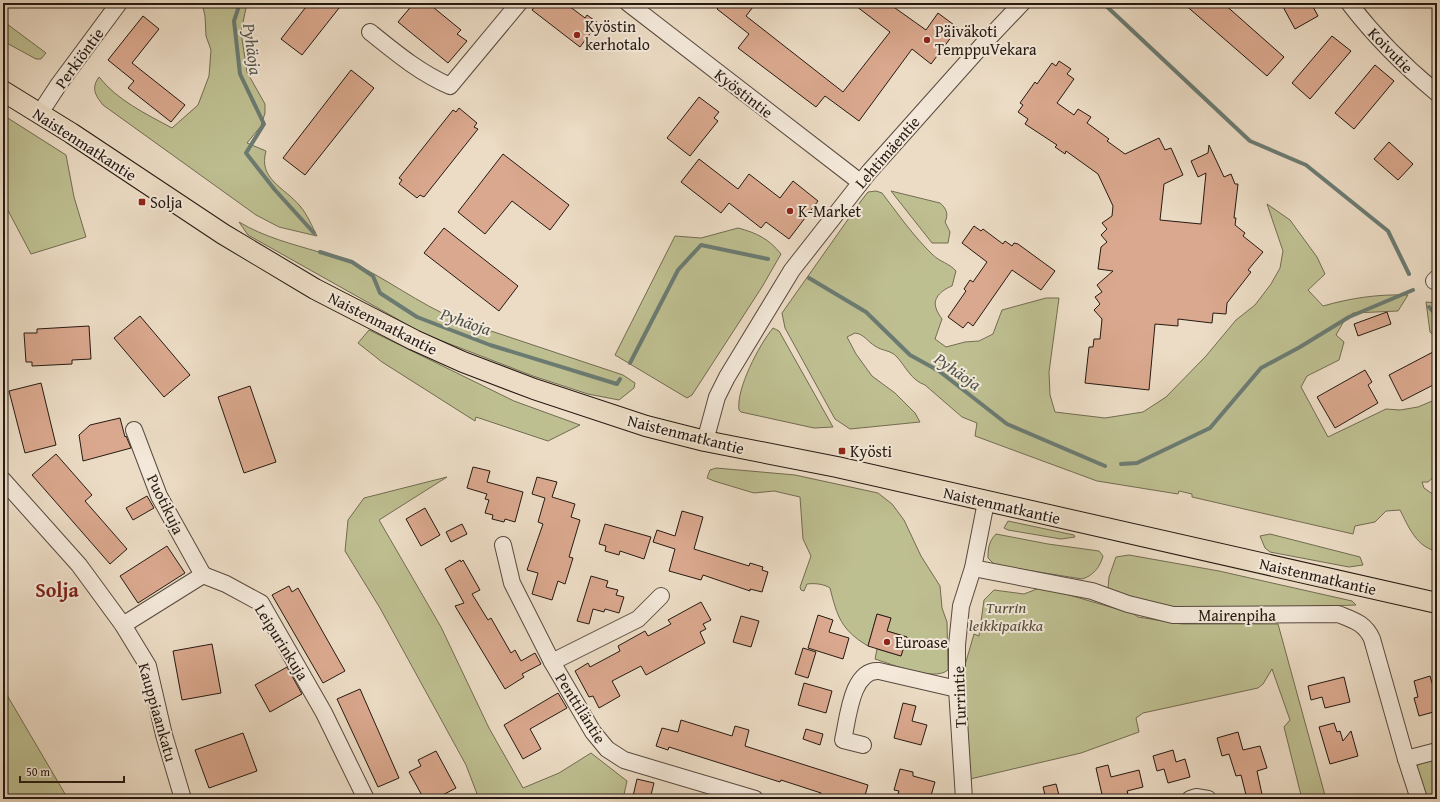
<svg xmlns="http://www.w3.org/2000/svg" width="1440" height="802" font-family="'Gentium Book Plus',serif">
	<style>
		.green { fill: #bebf91; stroke: #726c52 }
		.lines { fill: none; stroke-linecap: round; stroke-linejoin: round }
		.stream { stroke: #6b7b72; stroke-width: 4 }
		.building { fill: #daa88e; stroke: #261a12 }
		.minor-casing { stroke: #584a3f; stroke-width: 18 }
		.major-casing { stroke: #261a12; stroke-width: 22 }
		.minor { stroke: #f3e8d9; stroke-width: 16 }
		.major { stroke: #ecdcc5; stroke-width: 20 }
		.poi-dot { fill: #8f2418; stroke: #f3e8d9; stroke-width: 1.5 }
		.labels { text-anchor: middle; dominant-baseline: central; stroke-width: 4; stroke-linejoin: round; paint-order: stroke }
		.poi-label { font-size: 16px; fill: #261a12; stroke: #f3e8d9; text-anchor: start }
		.street-label { font-size: 16px; fill: #261a12; stroke: #f3e8d9 }
		.park-label { font-size: 16px; font-style: italic; fill: #544c38; stroke: #f3e8d9 }
		.water-label { font-size: 17px; font-style: italic; fill: #4e534a; stroke: #f3e8d9 }
		.district-label { font-size: 20px; font-weight: bold; fill: #7a1f14; stroke: #f3e8d9 }
	</style>
	<rect width="100%" height="100%" fill="#ecdcc5"/>
	<filter id="stains"><feTurbulence type="fractalNoise" baseFrequency=".005" numOctaves="4"/><feColorMatrix values="0 0 0 0 .2 0 0 0 0 .09 0 0 0 0 .02 0 0 0 .5 -.17"/></filter>
	<radialGradient id="worn" r=".72"><stop offset=".6" stop-color="#630" stop-opacity="0"/><stop offset="1" stop-color="#630" stop-opacity=".3"/></radialGradient>
	<g class="green">
		<path d="M202,3H247L241,32L247,72L265,104V113L261,126L247,143L266,151C258,179 284,187 300,206C307,214 312,226 317,236L279,227L256,215L103,105C95,95 91,88 99,77C117,100 146,114 172,128L198,105L209,76L211,50L206,36L205,16Z"/>
		<path d="M3,21L46,53L41,59H36L3,41Z"/>
		<path d="M3,115L66,155L74,197L86,237L31,254L3,201Z"/>
		<path d="M876,191L882,193C898,214 914,237 933,255C940,262 949,263 956,271L952,286C944,289 932,297 936,308C937,312 940,316 942,319L935,339L946,347L965,342L979,341L993,334L1002,310L1046,298H1059L1049,372L1050,395L1055,412L1105,418L1143,412L1166,397L1206,356L1236,320L1255,305L1271,284L1280,268L1283,251L1267,204L1290,220L1317,257L1325,274L1308,290L1323,306C1351,298 1378,294 1408,295L1398,311L1353,313L1344,321L1336,335L1344,342L1339,360L1307,376L1301,387L1328,437L1386,409L1400,410L1418,407L1437,399V474L1428,482H1422L1424,488L1437,497V551C1417,548 1408,526 1400,510L1386,511L1375,522L1355,526L1353,534L1192,497V494L1179,491L1178,494L1097,481L975,436L977,423L962,417L925,385C911,380 906,367 897,357C891,350 882,351 875,346C867,341 864,334 855,333L847,337L856,354L872,376L895,393L915,413L920,422L850,429L835,419L785,328L782,313L861,201L868,192Z"/>
		<path d="M891,191L940,203C946,208 949,214 945,222L950,232L948,243H932Z"/>
		<path d="M239,222C264,237 292,244 319,252C330,255 340,257 351,262C387,279 418,303 455,319L623,375L635,383L634,388L619,400L588,394L533,376L424,334L248,235Z"/>
		<path d="M738,228C757,233 769,239 781,254L762,287L692,395L687,398L615,355L675,236L701,238Z"/>
		<path d="M1426,302L1437,303V339L1430,332Z"/>
		<path d="M773,328L779,331L833,427L814,428L741,412L739,410C736,389 759,345 773,328Z"/>
		<path d="M369,330L514,401L580,425L548,441L476,417L475,421L382,362L358,343Z"/>
		<path d="M716,468L795,475L878,493L892,504L904,520L921,556L940,586L942,608L947,622L948,670C934,682 891,664 875,659L877,649L901,656L907,637L887,631L891,618L877,614L868,646C841,630 837,616 830,588C824,584 815,583 807,584L804,591L801,590L800,587L811,556L803,539L800,497L774,491L754,493L714,481L707,478L710,470Z"/>
		<path d="M447,477L379,520L441,627L489,728L523,788L559,773L591,753L627,781L623,799H479L466,765L380,608L345,551L348,520L364,498Z"/>
		<path d="M1008,521L1074,535L1075,537L1061,539L1008,530L1004,528Z"/>
		<path d="M996,534L1048,544L1099,551L1103,556C1100,567 1093,576 1082,579L995,565L988,558C988,548 989,541 996,534Z"/>
		<path d="M1270,534L1360,557L1363,565L1349,567L1270,552L1265,548L1260,536Z"/>
		<path d="M1129,555L1219,571L1352,601L1356,605L1199,610L1159,606L1114,594L1108,588L1109,577L1116,557Z"/>
		<path d="M1042,587L1134,614L1138,617L1182,624H1278L1326,799H1302L1284,727L1290,720L1272,669L1263,684L1258,688L1143,713L1136,718L1139,732L1081,753L970,779L965,726V665L974,634L979,636L984,600L994,590L1024,594Z"/>
		<path d="M3,688L4,690L68,799H3Z"/>
		<path d="M1437,758V795H1427C1421,790 1411,767 1421,763C1425,760 1432,760 1437,758Z"/>
	</g>
	<g class="lines">
		<g class="stream">
			<path d="M240,3L234,21L240,74L264,124L246,153L275,190L314,233"/>
			<path d="M1103,3L1250,141L1306,165L1388,231L1409,274"/>
			<path d="M320,252L352,262L373,276L380,293L417,317L490,345L617,384L620,379"/>
			<path d="M809,278L866,312L910,355L939,371L1007,424L1105,466"/>
			<path d="M1429,307L1437,316"/>
			<path d="M630,363L678,270L701,245L768,259"/>
			<path d="M1121,464L1137,463L1210,428L1261,368L1300,347L1349,317L1413,290"/>
		</g>
	</g>
	<g class="building">
		<path d="M309,3H343L302,55L281,39Z"/>
		<path d="M414,3H428L461,30L457,34L467,41L448,63L398,22Z"/>
		<path d="M538,3H565L585,18L587,15L598,23L580,47L532,10Z"/>
		<path d="M722,3H756L746,16L843,92L890,32L852,3H888L926,30L938,13L958,28L931,64L912,49L859,121L825,96L816,107L738,48L749,34L717,9Z"/>
		<path d="M1183,3H1223L1284,57L1267,76Z"/>
		<path d="M1281,3H1311L1318,16L1295,29Z"/>
		<path d="M143,16L159,29L132,63L185,105L171,122L128,88L134,81L108,60Z"/>
		<path d="M1332,36L1351,51L1310,99L1292,83Z"/>
		<path d="M1059,61L1071,69L1067,74L1074,79L1057,103L1074,115L1078,109L1091,117L1087,123L1109,139L1107,141L1125,154L1159,138L1165,150L1171,148L1183,175L1164,184L1160,220L1201,224L1206,173L1198,177L1191,161L1208,153L1209,145L1224,177L1231,174L1235,184H1238L1234,218H1236L1235,225L1245,233L1243,236L1263,252L1248,270L1251,272L1227,303L1226,314L1213,313L1212,323L1178,319V326L1155,324L1149,390L1085,383L1089,347H1093L1094,339H1100L1102,319L1094,310L1100,304L1095,297L1102,292L1097,285L1113,271L1098,269L1101,247L1107,242L1101,235L1107,229L1102,223L1112,216L1113,206L1098,174L1066,151L1065,154L1055,147L1057,145L1025,124L1028,119L1018,112L1023,105L1020,103L1035,82L1037,84L1052,63L1056,66Z"/>
		<path d="M1375,65L1394,81L1354,129L1335,113Z"/>
		<path d="M351,70L374,88L305,175L283,158Z"/>
		<path d="M699,97L719,112L714,118L718,121L690,156L667,138Z"/>
		<path d="M459,108L477,123L474,127L478,129L424,197L420,195L417,198L399,184L402,180L399,178L453,110L456,112Z"/>
		<path d="M1389,142L1413,164L1398,180L1374,159Z"/>
		<path d="M503,154L569,205L550,230L512,201L485,234L458,212Z"/>
		<path d="M699,159L738,189L749,174L780,198L793,181L818,201L789,239L766,222L761,228L729,203L721,213L681,182Z"/>
		<path d="M974,226L981,231L983,229L1003,244L1005,241L1012,246L1014,243L1018,244L1055,271L1041,290L1012,270L973,326L968,322L963,328L948,317L966,291L964,289L970,280L973,282L987,262L962,243Z"/>
		<path d="M444,228L518,286L499,311L424,253Z"/>
		<path d="M1387,312L1391,324L1358,336L1354,324Z"/>
		<path d="M140,316L190,375L164,397L114,338Z"/>
		<path d="M89,326L91,359L72,360V364L32,366V362H26L24,333H37V329Z"/>
		<path d="M1433,352L1437,359V383L1402,401L1389,375Z"/>
		<path d="M1365,370L1372,382L1368,385L1378,403L1335,428L1317,397Z"/>
		<path d="M41,383L56,445L25,453L9,391Z"/>
		<path d="M250,386L276,462L244,473L218,397Z"/>
		<path d="M120,418L125,437L126,436L131,448L83,461L79,435L90,425Z"/>
		<path d="M56,454L92,495L85,501L127,549L110,564L32,475Z"/>
		<path d="M473,467L490,471L487,482L523,492L515,522L505,519L504,522L492,519L493,515L485,513L489,500L485,499L487,494L467,488Z"/>
		<path d="M537,477L557,482L552,497L575,504L571,517L580,520L569,557L573,558L565,584L558,581L552,600L532,594L538,573L527,570L543,524L538,522L545,498L532,494Z"/>
		<path d="M147,496L154,508L133,520L126,508Z"/>
		<path d="M425,508L440,535L421,546L406,519Z"/>
		<path d="M682,511L703,517L694,549L749,566L750,563L763,567L762,570L768,572L762,592L750,589V591L703,575L701,580L669,571L675,549L653,542L657,530L675,536Z"/>
		<path d="M462,524L467,534L451,542L446,532Z"/>
		<path d="M605,524L651,537L644,559L620,551L619,555L605,551L606,546L599,544Z"/>
		<path d="M167,546L185,573L138,603L120,576Z"/>
		<path d="M460,560L461,562L463,560L480,590L472,594L488,620L491,618L511,653L515,650L521,661L535,653L541,664L522,674L524,677L505,689L455,606L464,603L445,569Z"/>
		<path d="M591,576L608,581L606,587L618,590L616,595L624,597L619,613L605,609L604,612L593,609L589,624L577,621Z"/>
		<path d="M289,586L292,592L298,588L345,671L323,683L272,595Z"/>
		<path d="M701,602L711,620L703,624L706,629L700,632L705,643L646,675L641,666L612,681L620,696L599,708L593,696L589,697L575,671L588,663L590,667L620,651L618,646L645,631L648,636L671,624L668,620Z"/>
		<path d="M877,614L891,618L887,631L907,637L901,656L868,646Z"/>
		<path d="M818,615L833,620L829,632L849,638L843,659L808,648Z"/>
		<path d="M741,616L759,621L751,647L733,642Z"/>
		<path d="M212,644L221,693L182,700L173,651Z"/>
		<path d="M803,648L816,652L808,678L795,674Z"/>
		<path d="M287,667L302,694L270,712L255,685Z"/>
		<path d="M1430,676L1435,693L1437,692V711L1419,716L1414,698L1418,697L1414,681Z"/>
		<path d="M1344,677L1350,702L1325,708L1322,697L1311,700L1308,686Z"/>
		<path d="M804,683L832,691L826,713L798,705Z"/>
		<path d="M360,689L399,778L378,787L337,699Z"/>
		<path d="M558,693L567,708L530,729L541,749L523,759L504,725Z"/>
		<path d="M903,703L916,706L912,721L927,725L921,745L894,738Z"/>
		<path d="M681,720L732,736L735,726L749,730L745,746L868,785L864,799H830L820,796L821,793L781,780L780,782L669,747L668,750L656,746L662,728L678,732Z"/>
		<path d="M1334,723L1337,732L1340,731L1343,741L1351,731L1358,756L1330,764L1319,727Z"/>
		<path d="M806,729L823,734L820,745L803,739Z"/>
		<path d="M1238,732L1243,750L1260,746L1267,768L1257,771L1263,799H1247L1241,775L1236,776L1229,754L1222,756L1217,738Z"/>
		<path d="M243,733L257,771L209,788L195,750Z"/>
		<path d="M1173,750L1176,762L1185,759L1190,777L1168,783L1164,769L1157,771L1153,756Z"/>
		<path d="M436,751L456,788L435,799H424L409,772L421,766L418,760Z"/>
		<path d="M1108,765L1111,777L1139,770L1143,787L1127,791L1128,794L1122,795L1123,799H1103L1096,768Z"/>
		<path d="M900,769L913,772V776L935,782L930,799H916L898,794L899,791L894,790Z"/>
		<path d="M637,779L654,783L650,799L633,796Z"/>
		<path d="M1056,784L1060,799H1046L1043,787Z"/>
	</g>
	<g class="lines">
		<defs>
			<g id="minor">
				<path d="M628,3L860,182"/>
				<path d="M1349,3C1375,37 1404,66 1437,93"/>
				<path d="M370,32C396,53 420,73 450,86L519,3"/>
				<path d="M40,113L59,84L119,3"/>
				<path d="M1434,281L1437,278"/>
				<path d="M134,430L159,496L203,575"/>
				<path d="M705,441L717,397L727,377L792,270L869,172L985,42L1022,3"/>
				<path d="M3,480L79,565L123,625L148,666L164,735L183,799"/>
				<path d="M503,545L512,583L552,662L593,732L607,749L624,760L755,799"/>
				<path d="M973,568L1092,591L1128,604L1173,615L1338,614C1353,620 1365,623 1372,639L1406,759L1419,799"/>
				<path d="M123,625L203,575L226,584L261,603L324,713L366,799"/>
				<path d="M552,662L638,619L661,596"/>
				<path d="M863,745L843,740C848,720 851,669 879,671L957,689"/>
				<path d="M1406,759L1437,751"/>
				<path d="M964,799L957,689V645L961,606L973,568L986,502"/>
				<path d="M1190,799L1196,797L1208,799"/>
			</g>
			<path id="major" d="M3,91L71,133L223,234L315,289L414,340L463,362L534,389L646,426L705,441L837,467L1437,603"/>
		</defs>
		<use href="#minor" class="minor-casing"/>
		<use href="#major" class="major-casing"/>
		<use href="#minor" class="minor"/>
		<use href="#major" class="major"/>
	</g>
	<g class="poi-dot">
		<circle cx="577" cy="35" r="4"/>
		<circle cx="927" cy="40" r="4"/>
		<rect x="138" y="198" width="8" height="8" rx="2"/>
		<circle cx="790" cy="211" r="4"/>
		<rect x="838" y="447" width="8" height="8" rx="2"/>
		<circle cx="887" cy="642" r="4"/>
	</g>
	<g class="labels">
		<g class="poi-label">
			<text x="585" y="26">Kyöstin<tspan x="585" dy="18">kerhotalo</tspan></text>
			<text x="935" y="31">Päiväkoti<tspan x="935" dy="18">TemppuVekara</tspan></text>
			<text x="150" y="202">Solja</text>
			<text x="798" y="211">K-Market</text>
			<text x="850" y="451">Kyösti</text>
			<text x="895" y="642">Euroase</text>
		</g>
		<g class="street-label">
			<text transform="translate(1391 50) rotate(46)">Koivutie</text>
			<text transform="translate(79 58) rotate(-54)">Perkiöntie</text>
			<text transform="translate(744 93) rotate(38)">Kyöstintie</text>
			<text transform="translate(85 144) rotate(33)">Naistenmatkantie</text>
			<text transform="translate(887 152) rotate(-49)">Lehtimäentie</text>
			<text transform="translate(383 323) rotate(27)">Naistenmatkantie</text>
			<text transform="translate(686 434) rotate(14)">Naistenmatkantie</text>
			<text transform="translate(166 504) rotate(64)">Puotikuja</text>
			<text transform="translate(1002 505) rotate(13)">Naistenmatkantie</text>
			<text transform="translate(1318 576) rotate(13)">Naistenmatkantie</text>
			<text x="1237" y="615">Mairenpiha</text>
			<text transform="translate(282 642) rotate(58)">Leipurinkuja</text>
			<text transform="translate(959 697) rotate(-92)">Turrintie</text>
			<text transform="translate(581 708) rotate(58)">Penttiläntie</text>
			<text transform="translate(158 712) rotate(74)">Kauppiaankatu</text>
		</g>
		<g class="park-label">
			<text x="1006" y="607">Turrin<tspan x="1006" dy="18">leikkipaikka</tspan></text>
		</g>
		<g class="water-label">
			<text transform="translate(253 49) rotate(82)">Pyhäoja</text>
			<text transform="translate(466 321) rotate(19)">Pyhäoja</text>
			<text transform="translate(958 371) rotate(35)">Pyhäoja</text>
		</g>
		<g class="district-label">
			<text x="57" y="589">Solja</text>
		</g>
	</g>
	<rect width="1440" height="802" fill="none" stroke="#ecdcc5" stroke-width="16"/>
	<rect x="4" y="4" width="1432" height="794" fill="none" stroke="#261a12" stroke-width="2"/>
	<rect x="8" y="8" width="1424" height="786" fill="none" stroke="#261a12"/>
	<path d="M20 776v6h104v-6" fill="none" stroke="#261a12" stroke-width="2"/>
	<text x="26" y="776" font-size="12" fill="#261a12" stroke="#f3e8d9" stroke-width="3" paint-order="stroke">50 m</text>
	<rect width="100%" height="100%" filter="url(#stains)"/>
	<rect width="100%" height="100%" fill="url(#worn)"/>
</svg>
